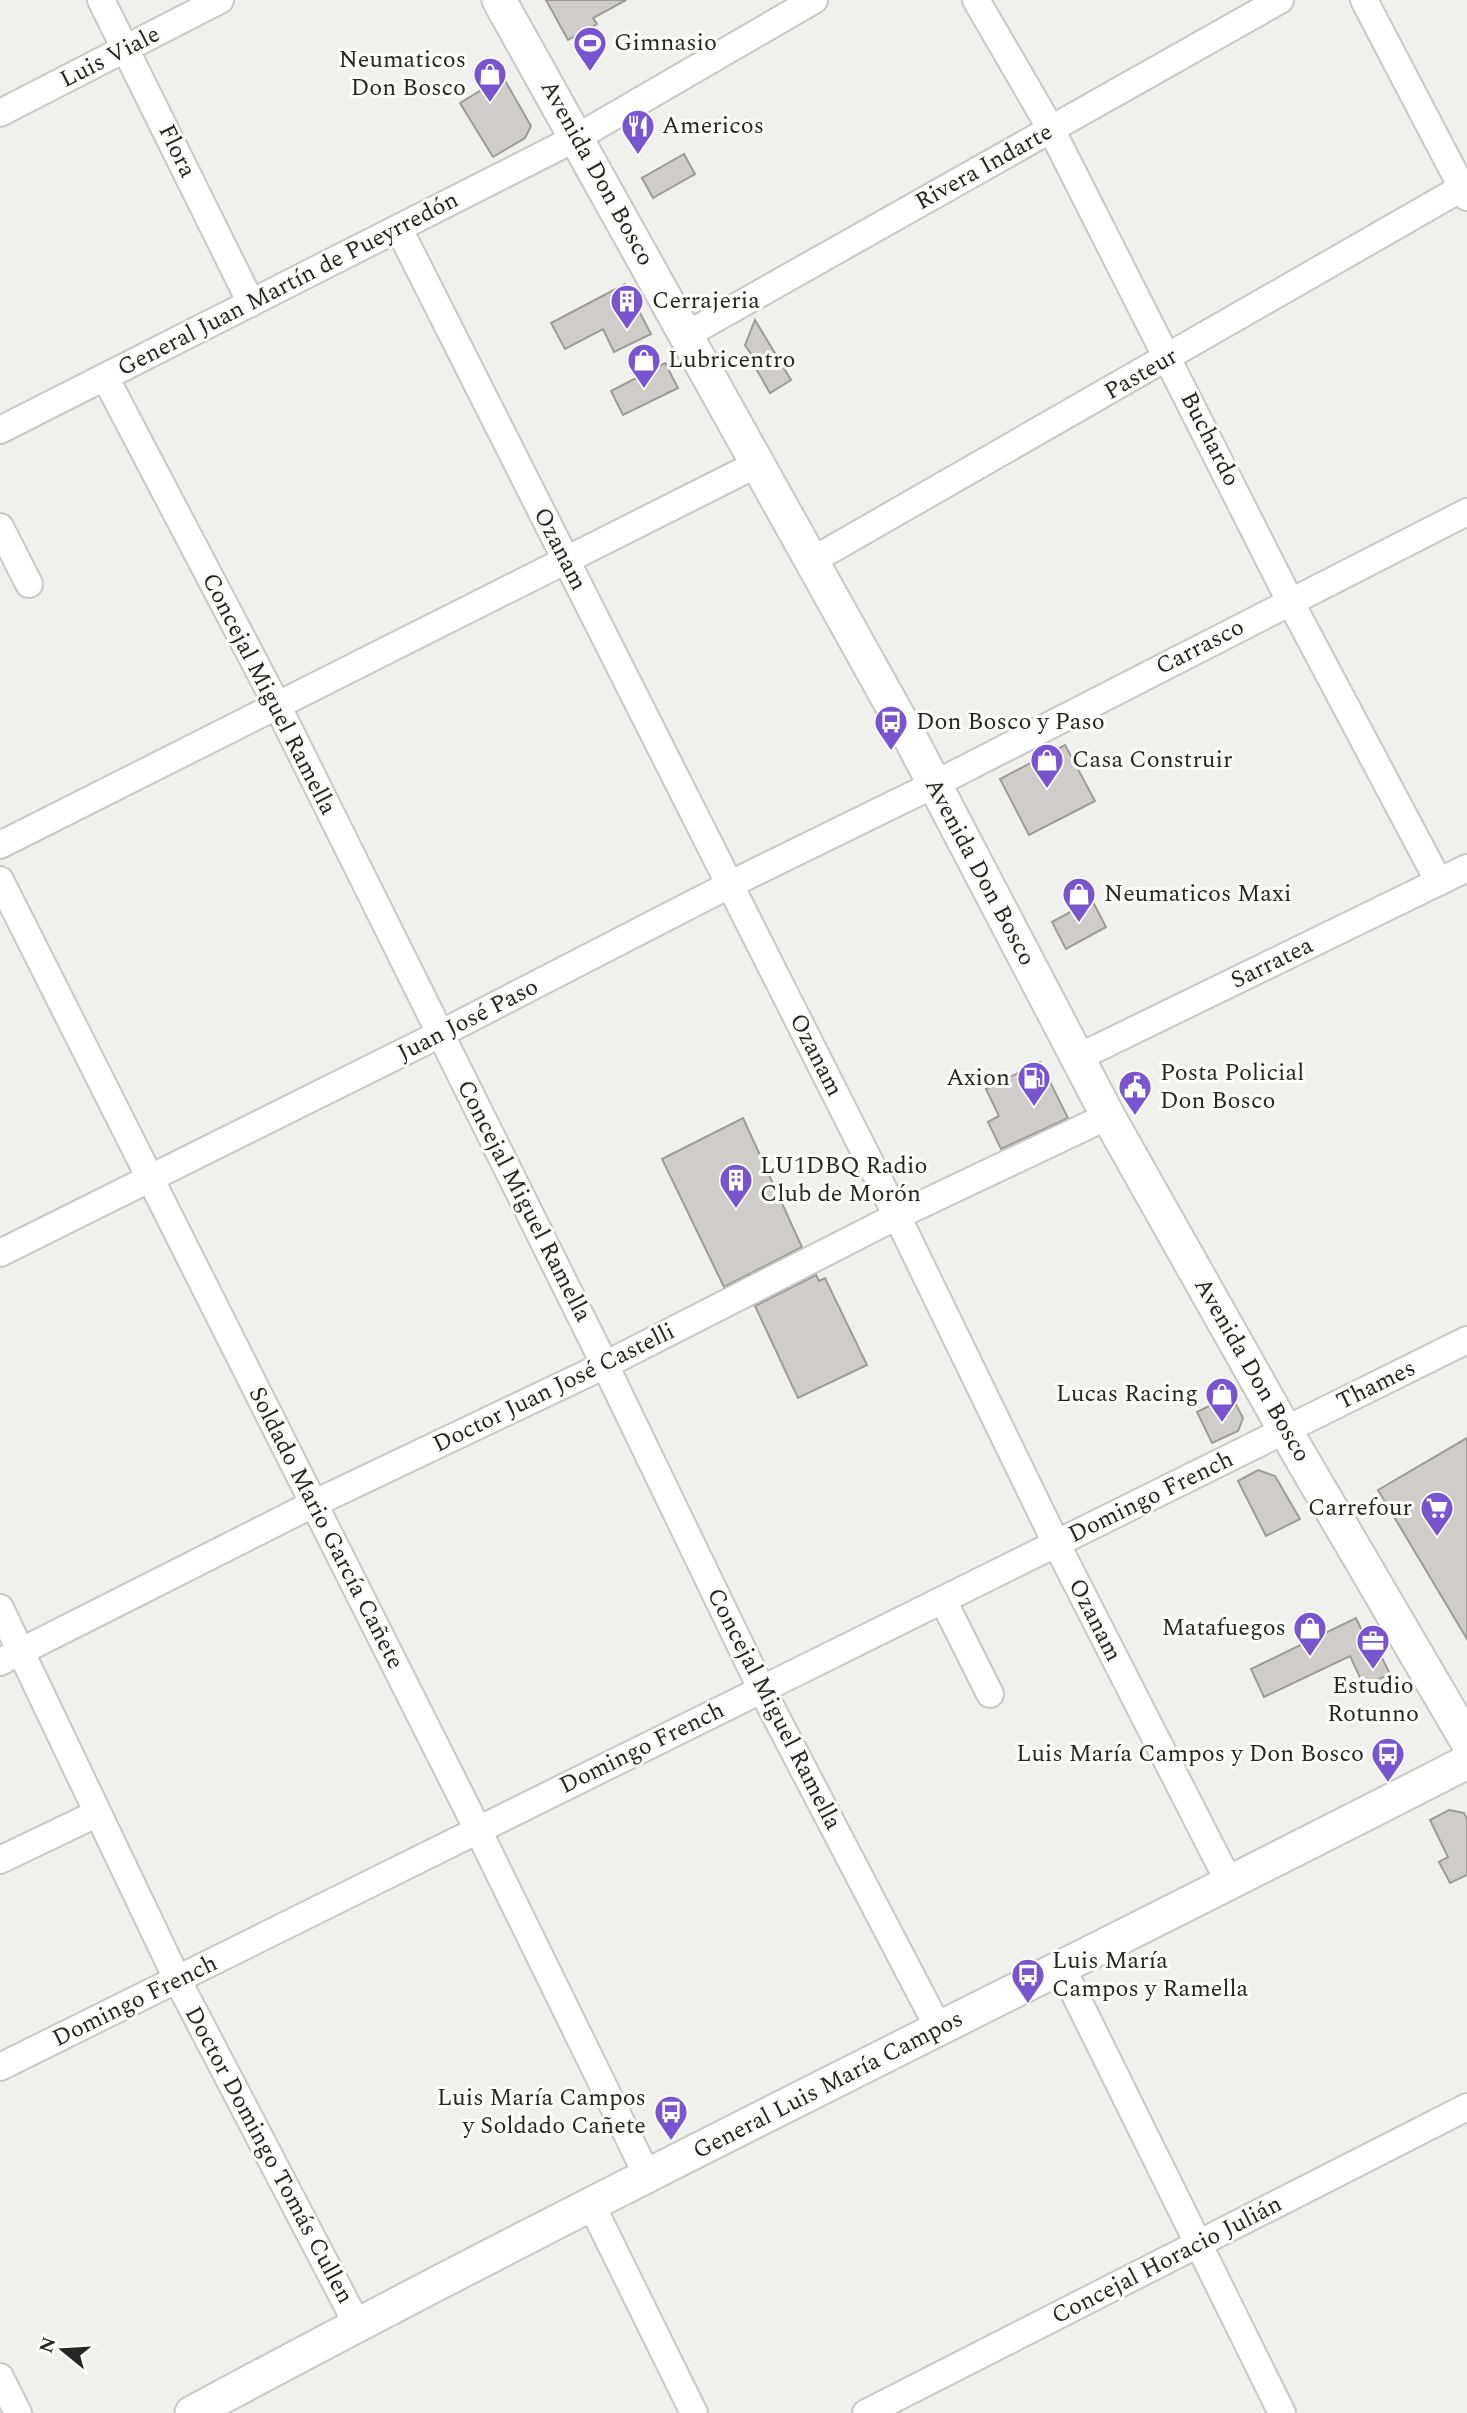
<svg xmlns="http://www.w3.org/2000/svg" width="1467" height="2413" font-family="Spectral,serif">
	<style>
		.building { fill: #cfccc9; stroke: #9e9c99; stroke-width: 2 }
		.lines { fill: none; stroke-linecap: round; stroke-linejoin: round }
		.minor-casing { stroke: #c8c8c5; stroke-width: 30 }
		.major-casing { stroke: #c8c8c5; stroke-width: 37 }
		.minor { stroke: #fff; stroke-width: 26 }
		.major { stroke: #fff; stroke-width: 33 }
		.labels { text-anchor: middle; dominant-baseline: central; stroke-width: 6; stroke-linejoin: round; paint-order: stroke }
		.poi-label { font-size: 24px; fill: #262624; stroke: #fdfdfa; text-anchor: start }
		.street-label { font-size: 24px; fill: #262624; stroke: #fdfdfa }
	</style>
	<rect width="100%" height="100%" fill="#f0f0ec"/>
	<g class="building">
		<path d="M546,0H626L593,18L597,24L568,40Z"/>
		<path d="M503,77L531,126L525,138L493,157L460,103Z"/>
		<path d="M684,154L695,174L653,198L642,178Z"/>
		<path d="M625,284L651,334L614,352L603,329L565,349L551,323Z"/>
		<path d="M755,320L791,380L770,393L755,367L759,365L745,345Z"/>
		<path d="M665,363L678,388L623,415L611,391Z"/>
		<path d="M1065,745L1095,801L1029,835L1000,779Z"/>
		<path d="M1092,900L1106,927L1066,949L1052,922Z"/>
		<path d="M1040,1062L1068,1118L1001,1149L988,1122L999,1116L986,1089Z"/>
		<path d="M743,1118L802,1247L724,1287L662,1159Z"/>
		<path d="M816,1275L819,1281L825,1278L867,1365L798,1398L755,1306Z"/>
		<path d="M1231,1395L1243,1418L1238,1431L1212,1443L1197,1412Z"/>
		<path d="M1467,1438V1639L1378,1490Z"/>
		<path d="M1258,1470L1275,1476L1300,1519L1266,1536L1238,1481Z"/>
		<path d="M1356,1618L1375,1659L1381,1656L1390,1674L1364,1686L1350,1656L1264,1697L1251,1669Z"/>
		<path d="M1449,1810L1464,1813L1467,1819V1875L1450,1883L1439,1862L1448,1857L1430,1820Z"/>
	</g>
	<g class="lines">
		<defs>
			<g id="minor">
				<path d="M101,0L251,303"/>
				<path d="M976,0L1051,129L1290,601L1439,882"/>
				<path d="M1364,0L1467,197"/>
				<path d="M0,113L220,0"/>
				<path d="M399,229L897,1216L1056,1543L1229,1882"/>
				<path d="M688,334L1280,0"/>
				<path d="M105,377L277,705L605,1365L762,1690L938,2027"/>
				<path d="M0,430L576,138L814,0"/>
				<path d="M0,527L29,584"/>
				<path d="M813,560L1467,185"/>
				<path d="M0,845L759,463"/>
				<path d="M0,880L477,1828L648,2177"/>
				<path d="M1077,1058L1467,868"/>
				<path d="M0,1253L440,1034L731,884L935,784L1467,512"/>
				<path d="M943,1600L990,1694"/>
				<path d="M0,1608L178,1981L357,2324"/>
				<path d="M0,1662L313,1504L605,1365L897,1216L1108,1116"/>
				<path d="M0,1860L96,1814"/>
				<path d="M1061,1966L1282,2413"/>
				<path d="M0,2067L1467,1340"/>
				<path d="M592,2206L694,2413"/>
				<path d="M0,2377L18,2413"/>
				<path d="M866,2413L1467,2107"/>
			</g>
			<g id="major">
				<path d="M499,0L913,743L1108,1116L1285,1430L1467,1741"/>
				<path d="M192,2413C612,2187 1042,1980 1467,1762"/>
			</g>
		</defs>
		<use href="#minor" class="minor-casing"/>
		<use href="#major" class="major-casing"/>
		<use href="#minor" class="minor"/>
		<use href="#major" class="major"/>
	</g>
	<defs>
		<symbol id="stadium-pin" viewBox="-11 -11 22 30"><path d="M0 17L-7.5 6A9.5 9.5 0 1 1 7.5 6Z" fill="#7855cf" stroke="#fdfdfa"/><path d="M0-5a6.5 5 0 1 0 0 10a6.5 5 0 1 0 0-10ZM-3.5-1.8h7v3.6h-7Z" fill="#fff"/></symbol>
		<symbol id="shop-pin" viewBox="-11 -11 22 30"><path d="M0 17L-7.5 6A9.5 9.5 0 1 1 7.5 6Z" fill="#7855cf" stroke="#fdfdfa"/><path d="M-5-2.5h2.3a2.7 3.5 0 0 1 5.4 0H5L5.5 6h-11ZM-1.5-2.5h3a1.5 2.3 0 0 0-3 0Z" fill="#fff"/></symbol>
		<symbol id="restaurant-pin" viewBox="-11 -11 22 30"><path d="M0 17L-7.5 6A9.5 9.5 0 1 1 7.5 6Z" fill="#7855cf" stroke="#fdfdfa"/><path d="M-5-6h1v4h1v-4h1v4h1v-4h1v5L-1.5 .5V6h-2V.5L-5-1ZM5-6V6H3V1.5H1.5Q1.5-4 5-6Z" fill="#fff"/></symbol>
		<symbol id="building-pin" viewBox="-11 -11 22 30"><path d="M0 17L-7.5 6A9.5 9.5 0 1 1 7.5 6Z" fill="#7855cf" stroke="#fdfdfa"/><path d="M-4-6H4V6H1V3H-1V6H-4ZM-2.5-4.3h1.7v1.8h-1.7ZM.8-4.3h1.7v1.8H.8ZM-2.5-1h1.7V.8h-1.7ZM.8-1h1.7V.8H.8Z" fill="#fff"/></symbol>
		<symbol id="bus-pin" viewBox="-11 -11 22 30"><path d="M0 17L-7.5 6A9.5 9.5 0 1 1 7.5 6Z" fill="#7855cf" stroke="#fdfdfa"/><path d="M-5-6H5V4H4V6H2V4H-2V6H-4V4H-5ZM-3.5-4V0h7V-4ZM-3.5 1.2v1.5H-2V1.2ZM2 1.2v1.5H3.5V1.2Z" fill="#fff"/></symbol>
		<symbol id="fuel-pin" viewBox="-11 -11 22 30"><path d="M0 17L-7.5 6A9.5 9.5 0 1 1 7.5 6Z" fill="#7855cf" stroke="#fdfdfa"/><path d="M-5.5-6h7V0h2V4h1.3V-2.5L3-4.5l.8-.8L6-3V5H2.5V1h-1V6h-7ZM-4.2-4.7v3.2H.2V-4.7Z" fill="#fff"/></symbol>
		<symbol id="civic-pin" viewBox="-11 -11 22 30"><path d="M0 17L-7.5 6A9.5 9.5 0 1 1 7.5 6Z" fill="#7855cf" stroke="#fdfdfa"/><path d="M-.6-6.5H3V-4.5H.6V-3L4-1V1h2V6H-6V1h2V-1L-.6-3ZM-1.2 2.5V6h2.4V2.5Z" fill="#fff"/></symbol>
		<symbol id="supermarket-pin" viewBox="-11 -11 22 30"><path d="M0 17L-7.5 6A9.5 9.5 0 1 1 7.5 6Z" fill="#7855cf" stroke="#fdfdfa"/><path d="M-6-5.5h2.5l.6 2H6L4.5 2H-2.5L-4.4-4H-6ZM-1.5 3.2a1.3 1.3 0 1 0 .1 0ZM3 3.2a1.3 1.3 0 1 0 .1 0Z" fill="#fff"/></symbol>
		<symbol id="office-pin" viewBox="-11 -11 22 30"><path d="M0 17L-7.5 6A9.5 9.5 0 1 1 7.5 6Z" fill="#7855cf" stroke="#fdfdfa"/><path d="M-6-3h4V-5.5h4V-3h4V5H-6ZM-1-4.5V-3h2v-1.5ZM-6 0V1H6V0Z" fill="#fff"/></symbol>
	</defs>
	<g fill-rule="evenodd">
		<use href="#stadium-pin" x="571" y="24" width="38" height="52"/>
		<use href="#shop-pin" x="471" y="55" width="38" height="52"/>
		<use href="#restaurant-pin" x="619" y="107" width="38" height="52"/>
		<use href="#building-pin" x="608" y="282" width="38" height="52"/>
		<use href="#shop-pin" x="625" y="341" width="38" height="52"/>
		<use href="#bus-pin" x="872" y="703" width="38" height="52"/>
		<use href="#shop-pin" x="1028" y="741" width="38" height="52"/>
		<use href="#shop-pin" x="1060" y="875" width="38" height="52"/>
		<use href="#fuel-pin" x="1015" y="1059" width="38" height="52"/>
		<use href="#civic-pin" x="1116" y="1068" width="38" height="52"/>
		<use href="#building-pin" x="717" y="1161" width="38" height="52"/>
		<use href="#shop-pin" x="1203" y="1375" width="38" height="52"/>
		<use href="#supermarket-pin" x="1418" y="1489" width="38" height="52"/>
		<use href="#shop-pin" x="1291" y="1609" width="38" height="52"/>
		<use href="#office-pin" x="1354" y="1622" width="38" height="52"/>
		<use href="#bus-pin" x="1369" y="1735" width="38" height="52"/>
		<use href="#bus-pin" x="1009" y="1956" width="38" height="52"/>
		<use href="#bus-pin" x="652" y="2093" width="38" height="52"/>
	</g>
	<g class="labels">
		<g class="poi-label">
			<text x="614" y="43">Gimnasio</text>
			<text x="466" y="60" text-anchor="end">Neumaticos<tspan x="466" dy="28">Don Bosco</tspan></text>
			<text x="662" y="126">Americos</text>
			<text x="652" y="301">Cerrajeria</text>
			<text x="668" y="360">Lubricentro</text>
			<text x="916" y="722">Don Bosco y Paso</text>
			<text x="1072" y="760">Casa Construir</text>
			<text x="1104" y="894">Neumaticos Maxi</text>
			<text x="1160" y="1073">Posta Policial<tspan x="1160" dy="28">Don Bosco</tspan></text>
			<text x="1010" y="1078" text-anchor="end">Axion</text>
			<text x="760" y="1166">LU1DBQ Radio<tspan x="760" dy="28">Club de Morón</tspan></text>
			<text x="1198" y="1394" text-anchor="end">Lucas Racing</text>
			<text x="1412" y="1508" text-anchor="end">Carrefour</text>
			<text x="1286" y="1628" text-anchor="end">Matafuegos</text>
			<text x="1373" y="1686" text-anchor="middle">Estudio<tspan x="1373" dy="28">Rotunno</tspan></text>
			<text x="1364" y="1754" text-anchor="end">Luis María Campos y Don Bosco</text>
			<text x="1052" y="1961">Luis María<tspan x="1052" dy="28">Campos y Ramella</tspan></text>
			<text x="646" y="2098" text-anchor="end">Luis María Campos<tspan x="646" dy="28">y Soldado Cañete</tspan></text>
		</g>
		<g class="street-label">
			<text transform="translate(110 57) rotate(-27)">Luis Viale</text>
			<text transform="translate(177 151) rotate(64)">Flora</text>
			<text transform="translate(984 167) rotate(-29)">Rivera Indarte</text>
			<text transform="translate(597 173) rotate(61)">Avenida Don Bosco</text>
			<text transform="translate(288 284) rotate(-27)">General Juan Martín de Pueyrredón</text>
			<text transform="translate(1141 374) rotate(-30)">Pasteur</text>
			<text transform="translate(1210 439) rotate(63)">Buchardo</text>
			<text transform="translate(560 549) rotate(63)">Ozanam</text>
			<text transform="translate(1200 647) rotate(-27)">Carrasco</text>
			<text transform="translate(269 694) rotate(63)">Concejal Miguel Ramella</text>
			<text transform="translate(980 872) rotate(62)">Avenida Don Bosco</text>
			<text transform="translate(1272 963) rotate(-26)">Sarratea</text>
			<text transform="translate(468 1020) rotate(-27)">Juan José Paso</text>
			<text transform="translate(816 1055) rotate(63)">Ozanam</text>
			<text transform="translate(524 1201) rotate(63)">Concejal Miguel Ramella</text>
			<text transform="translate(1252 1370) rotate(60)">Avenida Don Bosco</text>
			<text transform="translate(1376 1385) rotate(-26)">Thames</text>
			<text transform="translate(554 1388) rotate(-26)">Doctor Juan José Castelli</text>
			<text transform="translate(1151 1497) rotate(-26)">Domingo French</text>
			<text transform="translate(326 1528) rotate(63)">Soldado Mario García Cañete</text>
			<text transform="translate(1095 1620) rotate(63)">Ozanam</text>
			<text transform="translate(774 1709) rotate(63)">Concejal Miguel Ramella</text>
			<text transform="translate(642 1748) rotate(-26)">Domingo French</text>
			<text transform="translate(135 2001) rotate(-26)">Domingo French</text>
			<text transform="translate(828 2085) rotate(-27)">General Luis María Campos</text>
			<text transform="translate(269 2155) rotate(62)">Doctor Domingo Tomás Cullen</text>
			<text transform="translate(1167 2260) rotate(-27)">Concejal Horacio Julián</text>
		</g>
	</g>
	<g transform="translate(63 2350) rotate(288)" stroke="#fdfdfa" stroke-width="5" paint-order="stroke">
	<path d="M0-5L12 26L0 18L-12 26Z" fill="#262624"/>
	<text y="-10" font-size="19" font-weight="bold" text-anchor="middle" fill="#262624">N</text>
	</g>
</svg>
